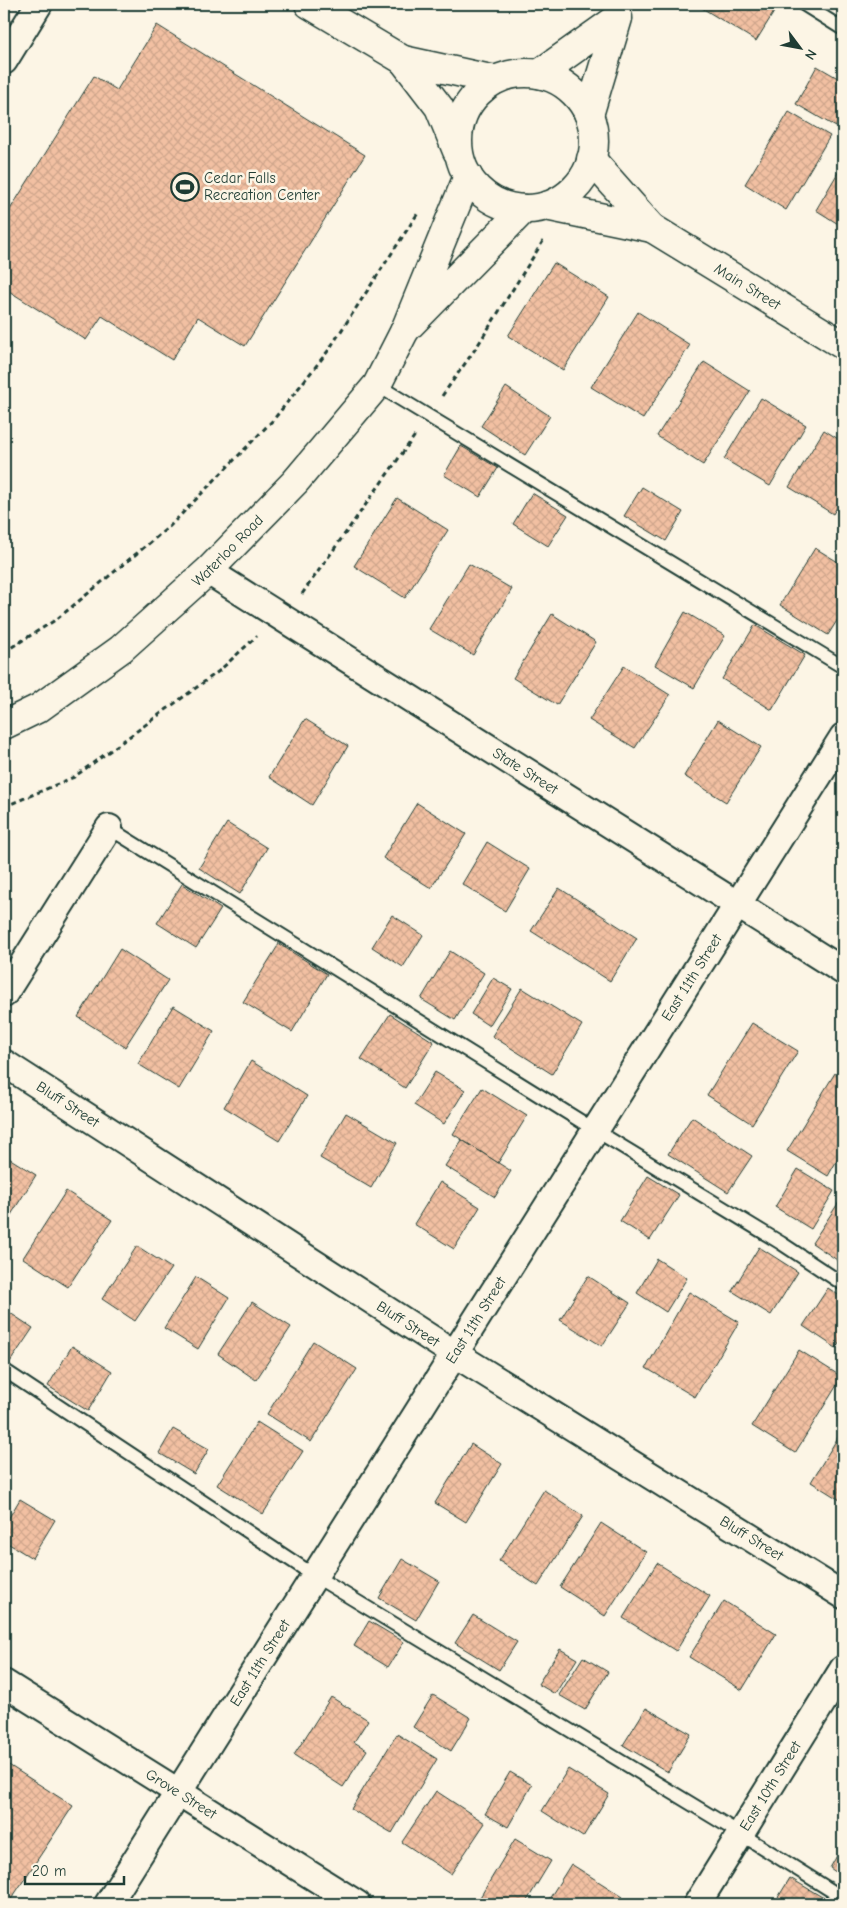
<svg xmlns="http://www.w3.org/2000/svg" width="847" height="1908" font-family="'Comic Neue',sans-serif">
	<style>
		.building { fill: url(#building-cross-hatch); stroke: #1f3d34 }
		.lines { fill: none; stroke-linecap: round; stroke-linejoin: round }
		.service-casing { stroke: #1f3d34; stroke-width: 16 }
		.minor-casing { stroke: #1f3d34; stroke-width: 30 }
		.secondary-casing { stroke: #1f3d34; stroke-width: 31 }
		.path { stroke: #1f3d34; stroke-width: 3; stroke-dasharray: 5 4; stroke-linecap: butt }
		.service { stroke: #fcf5e5; stroke-width: 12 }
		.minor { stroke: #fcf5e5; stroke-width: 26 }
		.secondary { stroke: #fcf5e5; stroke-width: 28 }
		.labels { text-anchor: middle; dominant-baseline: central; stroke-width: 5; stroke-linejoin: round; paint-order: stroke }
		.poi-label { font-size: 15px; fill: #1f3d34; stroke: #fcf5e5; text-anchor: start }
		.street-label { font-size: 15px; fill: #1f3d34; stroke: #fcf5e5 }
	</style>
	<defs>
		<pattern id="building-cross-hatch" width="8" height="8" patternUnits="userSpaceOnUse" patternTransform="scale(1.25)"><rect width="8" height="8" fill="#f2c0a2"/><path d="M0 0l8 8M0 8l8-8" fill="none" stroke="#cfa68c"/></pattern>
	</defs>
	<rect width="100%" height="100%" fill="#fcf5e5"/>
	<filter id="ink" filterUnits="userSpaceOnUse"><feTurbulence type="fractalNoise" baseFrequency=".02" numOctaves="2"/><feDisplacementMap in="SourceGraphic" scale="10" xChannelSelector="R" yChannelSelector="G"/><feConvolveMatrix kernelMatrix="1 2 1 2 8 2 1 2 1" color-interpolation-filters="sRGB"/></filter>
	<g filter="url(#ink)">
		<g class="building">
			<path d="M704,4H779L756,41L702,8Z"/>
			<path d="M157,25L365,155L245,346L198,317L172,360L102,316L86,340L4,288V219L94,76L117,90Z"/>
			<path d="M817,66L843,81V114L836,127L796,104Z"/>
			<path d="M789,112L830,136L786,210L745,184Z"/>
			<path d="M843,164V227L816,210Z"/>
			<path d="M554,263L609,297L563,370L508,336Z"/>
			<path d="M638,312L690,345L643,419L591,387Z"/>
			<path d="M704,362L750,391L703,465L657,436Z"/>
			<path d="M506,387L550,416L525,455L481,426Z"/>
			<path d="M761,398L806,425L770,486L724,459Z"/>
			<path d="M824,430L843,442V497L833,514L789,487Z"/>
			<path d="M461,446L498,468L480,497L444,475Z"/>
			<path d="M642,487L683,512L666,541L624,516Z"/>
			<path d="M532,493L568,515L548,546L513,524Z"/>
			<path d="M397,498L448,530L405,598L354,566Z"/>
			<path d="M815,548L843,565V611L828,635L780,605Z"/>
			<path d="M469,564L512,589L473,655L429,629Z"/>
			<path d="M685,612L725,636L694,688L655,665Z"/>
			<path d="M552,614L596,642L557,705L513,678Z"/>
			<path d="M755,625L805,655L772,710L722,679Z"/>
			<path d="M624,666L670,695L635,748L589,720Z"/>
			<path d="M305,719L348,746L312,805L269,777Z"/>
			<path d="M718,720L761,747L726,802L684,776Z"/>
			<path d="M417,803L466,834L431,888L383,858Z"/>
			<path d="M227,823L267,848L240,894L199,868Z"/>
			<path d="M487,842L530,869L505,911L462,884Z"/>
			<path d="M182,884L221,909L196,948L157,923Z"/>
			<path d="M559,888L637,938L610,981L531,931Z"/>
			<path d="M392,915L423,935L403,967L372,947Z"/>
			<path d="M279,944L327,974L292,1032L243,1002Z"/>
			<path d="M120,949L168,980L125,1047L78,1017Z"/>
			<path d="M450,951L484,973L455,1020L421,999Z"/>
			<path d="M493,978L512,989L489,1026L471,1014Z"/>
			<path d="M522,988L582,1025L552,1074L492,1036Z"/>
			<path d="M173,1006L214,1031L179,1089L138,1064Z"/>
			<path d="M390,1014L434,1042L405,1088L361,1059Z"/>
			<path d="M752,1023L798,1051L752,1124L707,1095Z"/>
			<path d="M251,1061L307,1096L279,1141L224,1107Z"/>
			<path d="M435,1072L465,1090L444,1124L414,1105Z"/>
			<path d="M835,1073L843,1078V1150L828,1176L787,1151Z"/>
			<path d="M482,1088L527,1116L498,1163L453,1134Z"/>
			<path d="M346,1113L397,1143L371,1188L320,1158Z"/>
			<path d="M692,1117L752,1156L728,1192L668,1154Z"/>
			<path d="M462,1140L511,1171L495,1197L445,1166Z"/>
			<path d="M4,1155L36,1175L4,1226Z"/>
			<path d="M798,1169L834,1191L811,1229L775,1207Z"/>
			<path d="M648,1176L679,1195L650,1240L620,1221Z"/>
			<path d="M440,1182L480,1207L454,1249L414,1224Z"/>
			<path d="M66,1191L112,1220L68,1287L23,1258Z"/>
			<path d="M839,1202L843,1204V1264L812,1243Z"/>
			<path d="M137,1246L171,1268L135,1321L102,1299Z"/>
			<path d="M759,1247L798,1272L771,1315L732,1291Z"/>
			<path d="M657,1259L687,1278L666,1312L637,1293Z"/>
			<path d="M588,1276L630,1303L602,1346L560,1320Z"/>
			<path d="M196,1277L229,1298L198,1349L164,1328Z"/>
			<path d="M828,1288L843,1298V1337L836,1348L803,1326Z"/>
			<path d="M689,1292L739,1322L695,1397L646,1368Z"/>
			<path d="M252,1302L291,1327L256,1380L218,1354Z"/>
			<path d="M4,1309L33,1328L10,1362L4,1357Z"/>
			<path d="M313,1341L357,1369L311,1442L267,1414Z"/>
			<path d="M72,1346L112,1371L88,1411L48,1386Z"/>
			<path d="M799,1350L842,1377L795,1453L752,1426Z"/>
			<path d="M257,1422L303,1451L263,1514L217,1485Z"/>
			<path d="M173,1429L209,1449L194,1474L159,1453Z"/>
			<path d="M843,1429V1502L811,1482Z"/>
			<path d="M471,1444L502,1464L466,1522L435,1503Z"/>
			<path d="M544,1490L583,1516L538,1586L499,1561Z"/>
			<path d="M20,1499L55,1520L32,1558L4,1541V1526Z"/>
			<path d="M601,1523L646,1552L605,1616L560,1587Z"/>
			<path d="M402,1559L439,1581L416,1620L379,1598Z"/>
			<path d="M657,1563L710,1596L676,1651L623,1618Z"/>
			<path d="M724,1601L776,1634L742,1690L689,1657Z"/>
			<path d="M473,1615L517,1642L499,1670L455,1643Z"/>
			<path d="M369,1621L404,1642L388,1667L354,1646Z"/>
			<path d="M560,1649L577,1659L555,1694L538,1684Z"/>
			<path d="M583,1657L608,1672L585,1710L559,1695Z"/>
			<path d="M433,1695L471,1718L451,1751L413,1727Z"/>
			<path d="M331,1697L368,1720L354,1742L367,1750L343,1787L294,1755Z"/>
			<path d="M646,1708L691,1734L668,1772L623,1745Z"/>
			<path d="M397,1734L437,1759L392,1833L351,1809Z"/>
			<path d="M4,1762L73,1806L8,1904H4Z"/>
			<path d="M568,1769L609,1794L583,1837L542,1811Z"/>
			<path d="M510,1772L532,1785L508,1827L485,1814Z"/>
			<path d="M436,1791L485,1823L451,1874L402,1842Z"/>
			<path d="M515,1839L551,1861L525,1904H488L479,1899Z"/>
			<path d="M843,1845V1877L830,1868Z"/>
			<path d="M571,1864L623,1897L618,1904H546Z"/>
			<path d="M790,1878L834,1904H774Z"/>
		</g>
		<g class="lines">
			<defs>
				<g id="service">
					<path d="M803,4L843,29"/>
					<path d="M377,385L843,667"/>
					<path d="M109,828L595,1130L781,1243L843,1284"/>
					<path d="M4,1370L315,1576L741,1834L843,1898"/>
				</g>
				<g id="minor">
					<path d="M4,61L39,4"/>
					<path id="s1" d="M208,571L843,971"/>
					<path d="M4,994L109,828"/>
					<path id="s2" d="M4,1063L455,1354L843,1595"/>
					<path id="s3" d="M4,1683L357,1904"/>
					<path id="s4" d="M108,1904L843,737"/>
					<path id="s5" d="M697,1904L843,1669"/>
				</g>
				<g id="secondary">
					<path d="M309,4L403,60"/>
					<circle cx="526" cy="141" r="68"/>
					<path d="M539,74L618,18L589,115"/>
					<path d="M457,151L439,107L403,60L495,80"/>
					<path d="M468,176L405,330L524,209"/>
					<path d="M546,206L652,228L591,159"/>
					<path id="s6" d="M652,228L843,345"/>
					<path id="s7" d="M4,725L39,708L121,649L208,571L295,482L377,385L405,330"/>
				</g>
			</defs>
			<use href="#service" class="service-casing"/>
			<use href="#minor" class="minor-casing"/>
			<use href="#secondary" class="secondary-casing"/>
			<g class="path">
				<path d="M442,396L476,348L545,238"/>
				<path d="M302,594L416,434"/>
				<path d="M4,652L57,619L170,526L274,419L328,351L418,213"/>
				<path d="M4,807L74,777L219,671L257,636"/>
			</g>
			<use href="#service" class="service"/>
			<use href="#minor" class="minor"/>
			<use href="#secondary" class="secondary"/>
		</g>
	</g>
	<defs>
		<symbol id="stadium-ring" viewBox="-11 -11 22 22"><circle r="9.5" fill="#fcf5e5" stroke="#1f3d34" stroke-width="1.5"/><path d="M0-5a6.5 5 0 1 0 0 10a6.5 5 0 1 0 0-10ZM-3.5-1.8h7v3.6h-7Z" fill="#1f3d34"/></symbol>
	</defs>
	<g fill-rule="evenodd">
		<use href="#stadium-ring" x="169" y="171" width="32" height="32"/>
	</g>
	<g class="labels">
		<g class="poi-label">
			<text x="204" y="178">Cedar Falls<tspan x="204" dy="17">Recreation Center</tspan></text>
		</g>
		<g class="street-label">
			<text stroke="none"><textPath href="#s6" startOffset="112">Main Street</textPath></text>
			<text stroke="none"><textPath href="#s7" startOffset="285">Waterloo Road</textPath></text>
			<text stroke="none"><textPath href="#s1" startOffset="375">State Street</textPath></text>
			<text stroke="none"><textPath href="#s4" startOffset="1095">East 11th Street</textPath></text>
			<text stroke="none"><textPath href="#s2" startOffset="76">Bluff Street</textPath></text>
			<text stroke="none"><textPath href="#s4" startOffset="690">East 11th Street</textPath></text>
			<text stroke="none"><textPath href="#s2" startOffset="481">Bluff Street</textPath></text>
			<text stroke="none"><textPath href="#s2" startOffset="886">Bluff Street</textPath></text>
			<text stroke="none"><textPath href="#s4" startOffset="285">East 11th Street</textPath></text>
			<text stroke="none"><textPath href="#s5" startOffset="139">East 10th Street</textPath></text>
			<text stroke="none"><textPath href="#s3" startOffset="209">Grove Street</textPath></text>
		</g>
	</g>
	<rect width="847" height="1908" fill="none" stroke="#fcf5e5" stroke-width="20"/>
	<rect x="10" y="10" width="827" height="1888" fill="none" stroke="#1f3d34" stroke-width="2" filter="url(#ink)"/>
	<g transform="translate(800 48) rotate(122)" stroke="#fcf5e5" stroke-width="4" paint-order="stroke">
	<path d="M0-4L9 19L0 12L-9 19Z" fill="#1f3d34"/>
	<text y="-8" font-size="14" font-weight="bold" text-anchor="middle" fill="#1f3d34">N</text>
	</g>
	<path d="M25 1876v8h99v-8" fill="none" stroke="#1f3d34" stroke-width="2.5"/>
	<text x="32" y="1876" font-size="15" fill="#1f3d34" stroke="#fcf5e5" stroke-width="4" paint-order="stroke">20 m</text>
</svg>
